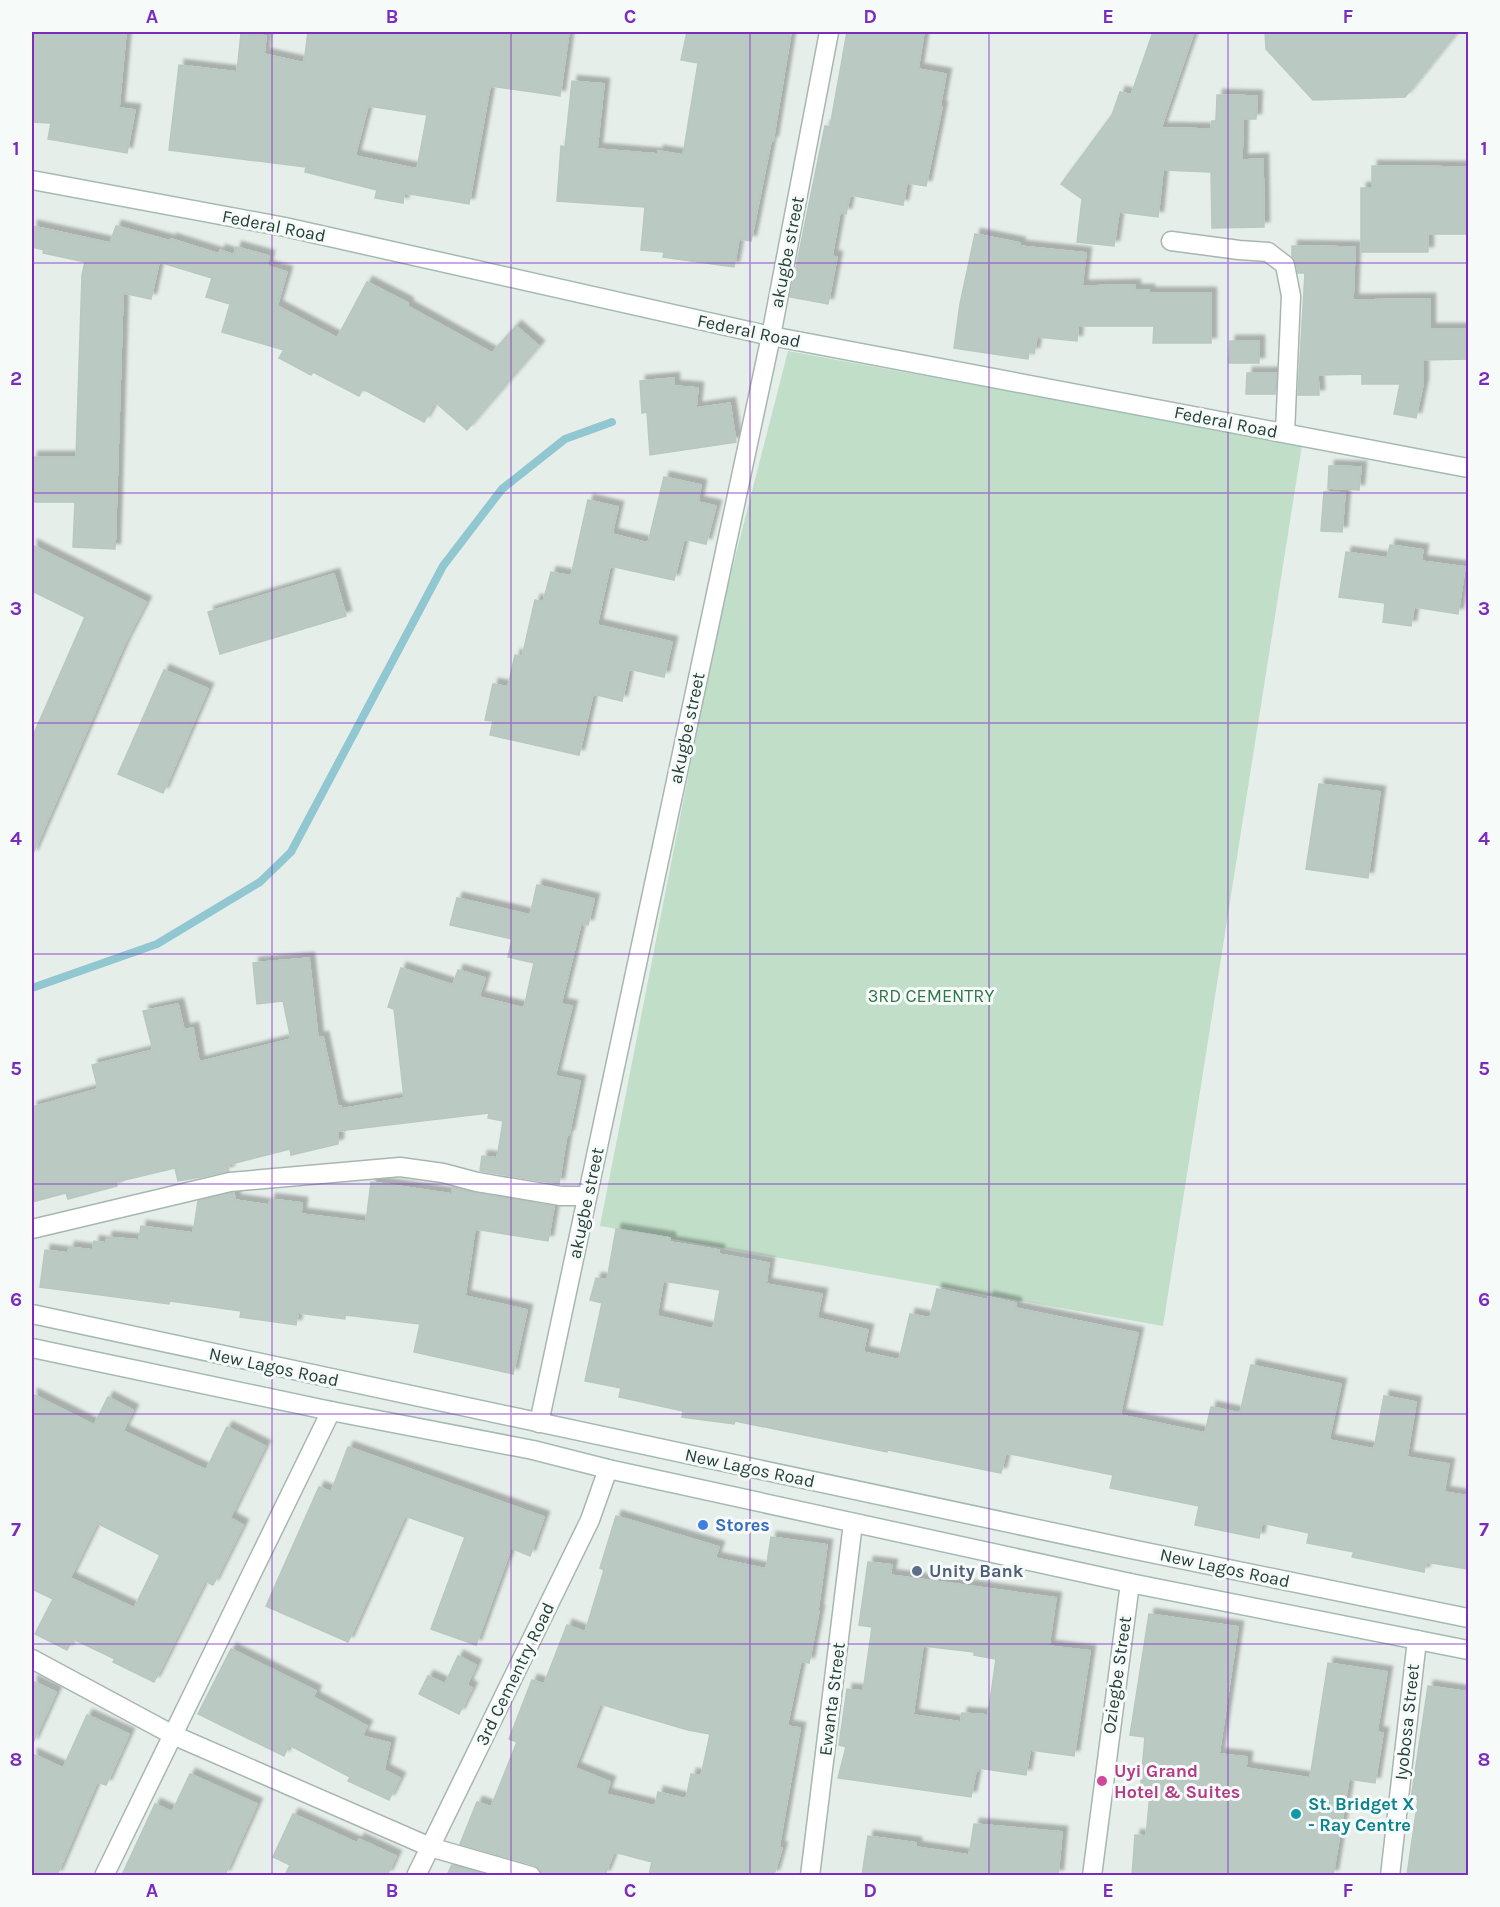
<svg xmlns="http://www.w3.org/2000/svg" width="1500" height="1907" font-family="Karla,sans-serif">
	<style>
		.green { fill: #c0dec8 }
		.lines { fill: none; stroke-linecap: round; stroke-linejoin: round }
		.stream { stroke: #90c7d1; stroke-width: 8 }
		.building { fill: #bbc9c3; stroke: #b8c8c1; stroke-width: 1.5; fill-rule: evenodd; filter: url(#shadow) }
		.street-casing { stroke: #a8b6b1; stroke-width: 21 }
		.secondary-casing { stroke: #a4bab2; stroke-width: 21 }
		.street { stroke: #fff; stroke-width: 18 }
		.secondary { stroke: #fff; stroke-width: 18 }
		.grid { fill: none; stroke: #7b2cbf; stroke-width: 1.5; stroke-opacity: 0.55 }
		.shop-dot { fill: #3f7fe0; stroke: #f6faf8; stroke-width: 2 }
		.service-dot { fill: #5c6f8a; stroke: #f6faf8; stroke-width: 2 }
		.hotel-dot { fill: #d1479c; stroke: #f6faf8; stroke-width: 2 }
		.culture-dot { fill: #0f9aa8; stroke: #f6faf8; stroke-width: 2 }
		.labels { text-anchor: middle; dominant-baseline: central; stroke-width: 6; stroke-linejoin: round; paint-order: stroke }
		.street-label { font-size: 18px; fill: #254039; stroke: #f6faf8 }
		.park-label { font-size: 18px; fill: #30764b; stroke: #f6faf8 }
		.shop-label { font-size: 18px; font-weight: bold; fill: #366cbe; stroke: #f6faf8; text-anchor: start }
		.service-label { font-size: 18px; font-weight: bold; fill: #4e5e75; stroke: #f6faf8; text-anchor: start }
		.hotel-label { font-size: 18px; font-weight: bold; fill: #b23c85; stroke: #f6faf8; text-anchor: start }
		.culture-label { font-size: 18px; font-weight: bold; fill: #0d838f; stroke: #f6faf8; text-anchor: start }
		.neatline { fill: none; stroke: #7b2cbf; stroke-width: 2 }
		.grid-label { font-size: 20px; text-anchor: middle; font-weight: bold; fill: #7b2cbf }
	</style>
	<defs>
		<filter id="shadow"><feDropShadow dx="5.5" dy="-5.5" stdDeviation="1.5" flood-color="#0004"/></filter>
	</defs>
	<rect width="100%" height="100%" fill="#e6eeea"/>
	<path class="green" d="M788,351L1302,445L1163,1326L600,1226L718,624Z"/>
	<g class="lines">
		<path class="stream" d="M32,988L157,944L260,882L291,852L443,566L502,489L565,439L612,422"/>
	</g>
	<g class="building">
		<path d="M32,32H126L119,108L135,110L127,153L48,139L51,123L32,122Z"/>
		<path d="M308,32H569L560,96L490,86L469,204L404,193L403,203L375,198L377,190L305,172L306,167L169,150L179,65L237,72L241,33L266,36L264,54L304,63ZM368,106L427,115L417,169L355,156Z"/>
		<path d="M687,32H791L773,141H771L751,241L739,239L734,267L663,257L664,252L641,250L645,207L557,201L561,146L565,147L572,81L604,84L597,149L658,154V151L683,155L698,63L681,60Z"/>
		<path d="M847,32H924L918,69L946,74L940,107H942L926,186L907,183L903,205L850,195L846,214L840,212L832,256L837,257L828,304L790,297L825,126L830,127Z"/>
		<path d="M1153,32H1194L1161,128L1211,129L1212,121H1216L1217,95L1257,96L1256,119H1243L1242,160L1263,159L1264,227L1212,228L1211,172L1163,170L1158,217L1119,212L1114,246L1077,242L1082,199L1061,184L1112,115L1120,92L1131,95Z"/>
		<path d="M1265,32H1457L1405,97L1313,100L1266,49Z"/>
		<path d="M1372,166L1468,167V234H1428V252H1361V188H1372Z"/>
		<path d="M32,226L110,243L116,226L170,241L171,239L219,254L220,250L234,255L236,247L269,256L267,266L287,272L277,306L337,338L367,282L408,303L407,306L492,353L516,326L539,346L467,430L435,402L424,422L363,389L359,396L313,372L311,375L279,358L284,350L222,332L230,304L206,297L212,278L159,262L151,299L123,293L115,549L73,547L75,502H32V457H76L82,275L85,262L43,253L44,250L32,247Z"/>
		<path d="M975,234L1020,243L1019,246L1086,253L1082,286L1135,285V290H1149V293H1211V343H1153L1154,326H1078L1077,341L1037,337L1034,353L1029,352L1028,359L954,348L960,304Z"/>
		<path d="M1292,246L1355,247L1353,300L1430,299V329H1468V359L1423,360V384L1416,418L1394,414L1400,384H1362V374L1318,375L1319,395H1298L1305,273H1298L1296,263L1292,256Z"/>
		<path d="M1230,341H1259V363H1229Z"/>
		<path d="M1247,373H1276L1275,394H1246Z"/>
		<path d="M674,378V386L698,388L696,408L730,403L736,442L650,455L647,412L642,413L640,381Z"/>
		<path d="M1329,466L1361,467L1359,490L1328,488Z"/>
		<path d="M664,477L701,485L698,502L716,506L706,544L684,539L674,580L610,566L597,625L672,642L664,677L629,669L622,701L593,694L579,755L490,735L493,721L485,720L493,684L508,687L515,655L522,657L535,600L543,602L551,572L571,576L588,500L618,507L612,534L648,543Z"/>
		<path d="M1324,492L1345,493L1342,532L1321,531Z"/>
		<path d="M32,545L146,602L124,645L32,856V738L85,617L32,591Z"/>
		<path d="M1390,545L1423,550L1421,561L1465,567L1458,614L1414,607L1411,626L1383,622L1385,603L1339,597L1346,552L1387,558Z"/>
		<path d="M334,574L346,616L220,654L208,612Z"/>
		<path d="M164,670L208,689L163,793L118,774Z"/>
		<path d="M1319,784L1380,792L1368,878L1306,869Z"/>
		<path d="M537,885L594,899L588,925L581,924L561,1004L572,1006L555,1076L580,1081L569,1135L567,1134L559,1184L480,1171L482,1156L497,1158L503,1121L488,1118L489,1113L338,1131V1144L291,1155L290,1149L227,1165L229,1171L201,1177L178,1181L175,1168L116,1182L117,1186L68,1199L66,1193L32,1202V1107L98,1089L92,1065L153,1050L143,1011L178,1004L184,1030L193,1028L199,1062L291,1039L283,1001L257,1004L253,963L309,958L318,1038L323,1037L338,1107L341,1106V1109L404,1098L394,1009L388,1007L401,968L453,985L458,970L485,978L479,997L524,1008L534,963L508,957L512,939L450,925L457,898L530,915Z"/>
		<path d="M371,1182L452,1194L453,1187L475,1193L554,1206L548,1241L475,1229L465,1296L527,1310L513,1374L414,1352L420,1324L345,1315V1319L298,1313L296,1325L240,1317L241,1311L170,1301L169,1304L40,1287L45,1250L68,1253L69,1247L93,1250L94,1241L106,1243L107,1237L139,1240L141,1226L193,1233L198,1201L232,1193H234L235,1200L269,1205L270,1199L302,1203L301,1214L366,1222Z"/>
		<path d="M616,1229L670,1238V1242L719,1250L718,1254L769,1263L766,1284L822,1294L817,1318L868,1330L863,1352L899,1360L910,1314L930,1318L937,1289L988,1300V1297L1016,1303L1015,1308L1138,1333L1120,1415L1205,1433L1211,1407L1240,1413L1251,1365L1341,1384L1329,1440L1374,1449L1384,1396L1416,1402L1407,1457L1449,1464L1444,1492L1468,1496V1569L1426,1562L1424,1572L1352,1557L1354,1552L1307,1543L1309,1533L1262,1523L1259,1538L1195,1525L1199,1506L1110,1488L1113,1475L1006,1453L1001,1473L888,1450L887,1452L735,1421L734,1424L682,1417L683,1411L619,1397L621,1388L585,1381L602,1303L590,1300L596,1278L607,1280ZM663,1281L720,1290L713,1329L657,1316Z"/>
		<path d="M32,1394L94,1425L108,1397L133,1410L123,1431L206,1470L227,1427L265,1446L230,1518L243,1525L213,1585L205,1581L154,1682L113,1662L115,1659L73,1639L67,1650L35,1634L53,1599L32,1589ZM97,1523L160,1555L134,1608L70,1578Z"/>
		<path d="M348,1447L544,1517L530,1556L511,1548L476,1645L431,1629L465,1537L405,1516L348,1642L266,1606L319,1487L331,1492Z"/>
		<path d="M616,1516L719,1547L715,1558L766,1569L771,1537L827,1545L818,1610L819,1611L809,1663L801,1661L787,1726L800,1728L779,1847L782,1848L774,1875H649L652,1862L614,1852L605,1875H542L539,1869L534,1865L460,1844L477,1802L491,1807L517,1742L509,1739L532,1680L544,1684L567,1625L585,1632L604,1570L600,1568ZM600,1704L688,1730L710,1734L701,1776L691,1774L686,1799L658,1792L655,1806L606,1794L610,1782L575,1768Z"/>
		<path d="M868,1562L892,1565L890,1575L1056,1598L1049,1646L1090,1651L1074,1756L1030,1750L1026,1775L978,1768V1771H976L971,1797L838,1778L846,1747L839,1745L847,1689L863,1691L872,1627L859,1625ZM923,1646L974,1652V1655L996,1659L988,1715L962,1713L961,1722L913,1715Z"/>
		<path d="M1149,1614L1238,1627L1219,1754L1247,1757L1246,1768L1310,1778L1328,1663L1387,1672L1377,1732L1383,1733L1375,1783L1349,1779L1333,1875H1132L1135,1835L1146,1836L1150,1794L1140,1793L1145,1737L1130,1735Z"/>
		<path d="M231,1649L316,1691L313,1697L367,1726L362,1736L390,1743L384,1770L400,1778L389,1800L348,1781L350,1777L289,1745L284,1756L198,1714Z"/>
		<path d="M458,1656L476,1665L467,1685L472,1688L459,1714L419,1694L428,1676L445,1684Z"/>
		<path d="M32,1681L56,1692L32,1745Z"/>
		<path d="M1428,1686L1468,1692V1875H1407L1418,1799H1411Z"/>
		<path d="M87,1715L129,1734L106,1785L97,1782L57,1875H32V1754L63,1768Z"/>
		<path d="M190,1774L257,1804L225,1875H122L155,1804L172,1812Z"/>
		<path d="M293,1814L357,1843L359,1839L396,1856L387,1875H285L290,1865L273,1857Z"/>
		<path d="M974,1824L1062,1832L1058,1875H862L868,1836L916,1843V1847L969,1855Z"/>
		<path d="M452,1865L488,1875H447Z"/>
	</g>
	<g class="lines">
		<defs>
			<g id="street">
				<path d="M1171,241L1239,250L1268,252L1285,265L1291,296L1285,433"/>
				<path d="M32,1229L230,1182L400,1167L443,1173L477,1182L561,1196H587"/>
				<path d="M539,1423L771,336L829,32"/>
				<path d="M32,1659L173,1735L430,1847L531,1876"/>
				<path d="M104,1876L331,1411"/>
				<path d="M416,1876L590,1520L608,1469"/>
				<path d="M810,1876L853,1523"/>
				<path d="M1092,1876L1130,1583"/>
				<path d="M1390,1876L1417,1640"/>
			</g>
			<g id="secondary">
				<path d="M32,180L285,227L771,336L1468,468"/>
				<path d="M32,1314L1131,1549L1468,1618"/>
				<path d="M32,1348L331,1411L533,1450L608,1469L1130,1583L1468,1650"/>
			</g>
		</defs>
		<use href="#street" class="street-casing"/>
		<use href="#secondary" class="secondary-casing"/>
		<use href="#street" class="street"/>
		<use href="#secondary" class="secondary"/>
	</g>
	<path class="grid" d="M272,32V1876M511,32V1876M750,32V1876M989,32V1876M1228,32V1876M32,263H1468M32,493H1468M32,723H1468M32,954H1468M32,1184H1468M32,1414H1468M32,1644H1468"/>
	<circle class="shop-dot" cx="703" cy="1525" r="6"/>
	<circle class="service-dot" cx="917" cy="1571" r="6"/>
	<circle class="hotel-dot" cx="1102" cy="1781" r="6"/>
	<circle class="culture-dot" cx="1296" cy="1814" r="6"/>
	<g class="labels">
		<g class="street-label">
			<text transform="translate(274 226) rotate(11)">Federal Road</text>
			<text transform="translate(787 252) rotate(-79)">akugbe street</text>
			<text transform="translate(749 331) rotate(12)">Federal Road</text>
			<text transform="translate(1226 422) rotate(11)">Federal Road</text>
			<text transform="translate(687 728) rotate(-78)">akugbe street</text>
			<text transform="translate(586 1203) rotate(-78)">akugbe street</text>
			<text transform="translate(274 1367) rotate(12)">New Lagos Road</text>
			<text transform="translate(750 1468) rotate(12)">New Lagos Road</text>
			<text transform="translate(1225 1568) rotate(12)">New Lagos Road</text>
			<text transform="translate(515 1674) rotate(-64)">3rd Cementry Road</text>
			<text transform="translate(1117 1675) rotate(-82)">Oziegbe Street</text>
			<text transform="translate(832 1699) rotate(-83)">Ewanta Street</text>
			<text transform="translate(1407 1722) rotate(-84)">Iyobosa Street</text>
		</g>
		<g class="park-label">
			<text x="931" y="996">3RD CEMENTRY</text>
		</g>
		<g class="shop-label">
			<text x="715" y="1525">Stores</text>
		</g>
		<g class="service-label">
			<text x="929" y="1571">Unity Bank</text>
		</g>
		<g class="hotel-label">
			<text x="1114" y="1771">Uyi Grand<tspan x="1114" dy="21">Hotel &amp; Suites</tspan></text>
		</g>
		<g class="culture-label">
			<text x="1308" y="1804">St. Bridget X<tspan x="1308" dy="21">- Ray Centre</tspan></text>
		</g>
	</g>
	<rect width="1500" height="1907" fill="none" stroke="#f6faf8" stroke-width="66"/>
	<rect x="33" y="33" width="1434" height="1841" class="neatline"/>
	<g class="grid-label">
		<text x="152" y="23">A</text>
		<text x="392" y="23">B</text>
		<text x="630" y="23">C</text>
		<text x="870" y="23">D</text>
		<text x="1108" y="23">E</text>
		<text x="1348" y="23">F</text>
		<text x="16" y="155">1</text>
		<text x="1484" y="155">1</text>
		<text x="16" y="385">2</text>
		<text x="1484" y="385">2</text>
		<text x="16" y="615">3</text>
		<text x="1484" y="615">3</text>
		<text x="16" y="845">4</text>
		<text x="1484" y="845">4</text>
		<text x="16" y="1075">5</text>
		<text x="1484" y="1075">5</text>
		<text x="16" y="1306">6</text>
		<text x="1484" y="1306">6</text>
		<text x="16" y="1536">7</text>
		<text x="1484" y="1536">7</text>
		<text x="16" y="1766">8</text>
		<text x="1484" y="1766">8</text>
		<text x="152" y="1897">A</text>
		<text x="392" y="1897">B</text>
		<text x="630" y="1897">C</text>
		<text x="870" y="1897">D</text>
		<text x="1108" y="1897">E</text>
		<text x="1348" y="1897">F</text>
	</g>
</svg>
